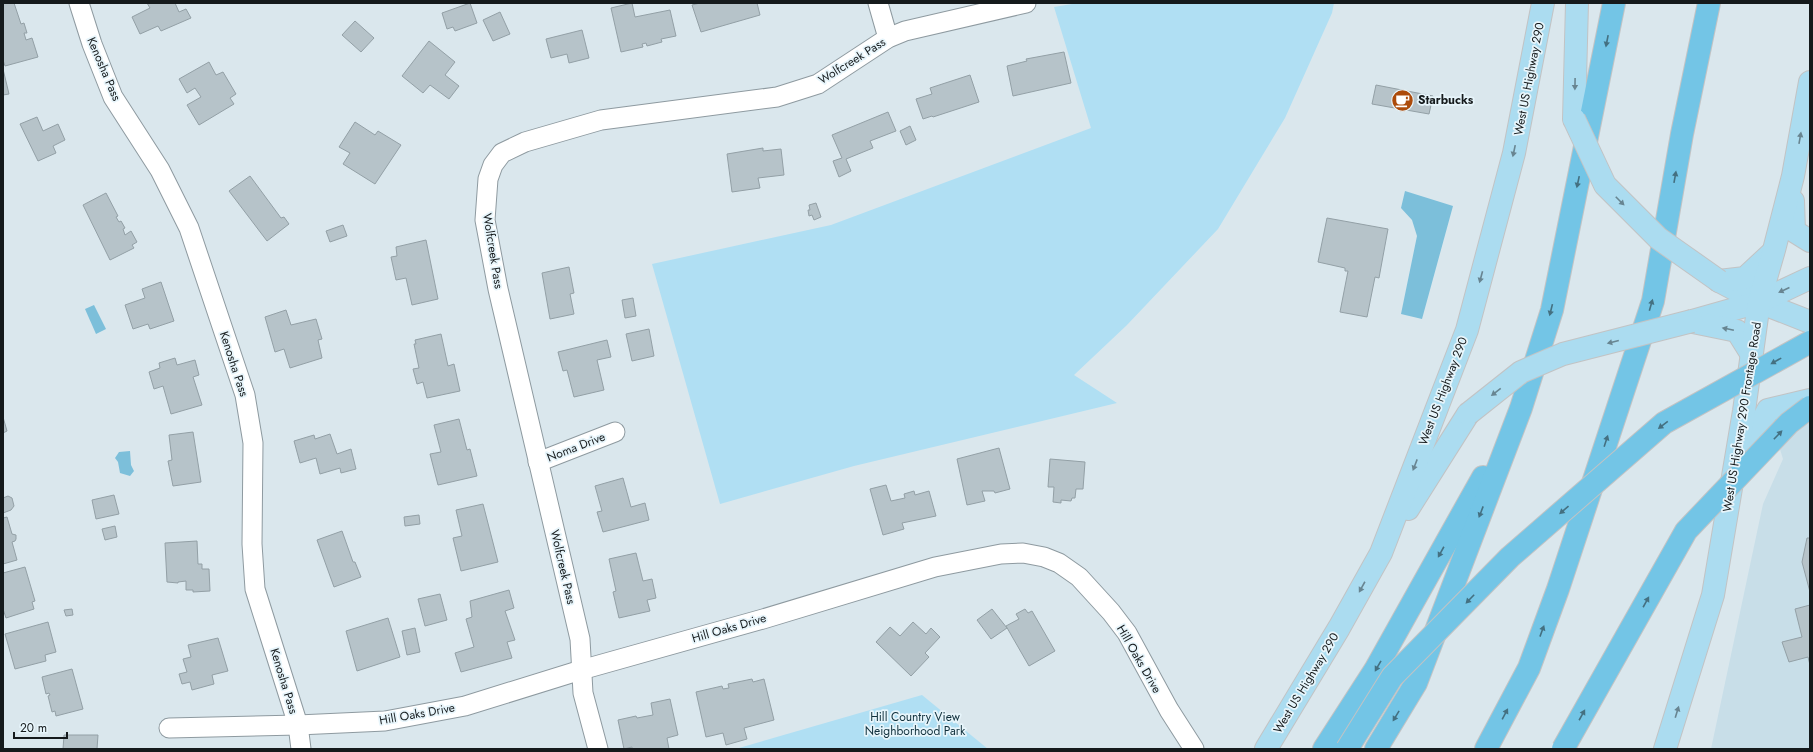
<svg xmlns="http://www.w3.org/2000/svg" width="1813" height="752" font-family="Jost,sans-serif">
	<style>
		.built { fill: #c8dee8 }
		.green { fill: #b0dff3 }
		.water { fill: #7cbfda }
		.building { fill: #b6c3c9; stroke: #93a0a6 }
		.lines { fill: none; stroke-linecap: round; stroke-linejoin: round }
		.minor-casing { stroke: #8e9aa0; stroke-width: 21 }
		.major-casing { stroke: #c2c3c4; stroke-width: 24 }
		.highway-casing { stroke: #c2c3c4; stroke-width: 24 }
		.minor { stroke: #fff; stroke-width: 19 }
		.major { stroke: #abdcf0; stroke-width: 22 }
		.highway { stroke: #73c5e6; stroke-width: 22 }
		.major-bridge-casing { stroke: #c2c3c4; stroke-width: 24; stroke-linecap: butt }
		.highway-bridge-casing { stroke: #c2c3c4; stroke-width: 24; stroke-linecap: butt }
		.major-bridge { stroke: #abdcf0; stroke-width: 22 }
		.highway-bridge { stroke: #73c5e6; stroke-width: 22 }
		.oneway { fill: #447081 }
		.oneway2 { fill: #688591 }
		.labels { text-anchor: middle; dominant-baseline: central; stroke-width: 3.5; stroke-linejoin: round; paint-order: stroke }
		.street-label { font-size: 12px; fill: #151a1c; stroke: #e7f5fb }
		.poi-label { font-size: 12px; font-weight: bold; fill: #151a1c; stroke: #e7f5fb; text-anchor: start }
		.park-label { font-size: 12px; fill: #10303c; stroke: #e7f5fb }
	</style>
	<rect width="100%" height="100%" fill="#dae7ed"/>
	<path class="built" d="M1768,410L1810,422V749H1711L1763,504L1783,459Z"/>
	<g class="green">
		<path d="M1078,3H1334L1332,13L1285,118L1218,229L1127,325L1074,375L1117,403L854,466L720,504L652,264L831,225L1091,128L1054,7Z"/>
		<path d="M922,695L988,749L739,748Z"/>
	</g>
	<g class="water">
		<path d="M1405,191L1453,206L1422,319L1401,314L1417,236L1412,220L1401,208Z"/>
		<path d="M94,305L106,329L96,334L85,309Z"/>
		<path d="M130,451L131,465L134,471L130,476L120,473L118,462L115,458L119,452Z"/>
	</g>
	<g class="building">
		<path d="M3,3H14L21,24L24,23L27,33H24L26,40L32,38L38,57L5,66L3,60Z"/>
		<path d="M147,3H175L179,12L186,9L191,18L161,31L158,26L140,34L132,17L150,8Z"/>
		<path d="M470,3L477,23L455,31L453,27L447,29L442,13Z"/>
		<path d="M632,3L635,17L670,10L676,36L661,39L662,42L647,46L646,43L642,44L643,47L621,52L611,8Z"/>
		<path d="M700,3H757L760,15L701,32L692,5Z"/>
		<path d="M500,12L510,34L493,41L483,20Z"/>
		<path d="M355,21L374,38L361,52L342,35Z"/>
		<path d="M582,30L589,58L569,63L567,54L551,58L546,39Z"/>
		<path d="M429,41L455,62L445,75L459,86L449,99L430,85L423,93L402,76Z"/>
		<path d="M1064,52L1071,83L1013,96L1007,66L1027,61L1026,59Z"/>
		<path d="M209,62L216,75L223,72L236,94L230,98L234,104L199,125L187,105L201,97L195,88L187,93L179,79Z"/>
		<path d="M3,69L9,94L3,95Z"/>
		<path d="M970,75L979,102L933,117L932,116L923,119L916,99L932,94L930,88Z"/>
		<path d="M1376,85L1433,96L1429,114L1372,104Z"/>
		<path d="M888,112L896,131L870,141L873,148L846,159L851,171L839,177L833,161L842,158L832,135Z"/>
		<path d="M37,117L43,131L58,124L65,140L53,146L56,153L38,161L20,124Z"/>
		<path d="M355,122L375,135L378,131L401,145L375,184L343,164L350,153L339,147Z"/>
		<path d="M910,126L916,140L906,145L900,131Z"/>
		<path d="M763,148V151L781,149L784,175L758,178L760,188L732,192L727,154Z"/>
		<path d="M250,176L281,218L284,217L289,224L267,241L229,191Z"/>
		<path d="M106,193L118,216L116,217L119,222L121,221L125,228L123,229L125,235L131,231L137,242L132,245L134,248L110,260L83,205Z"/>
		<path d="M816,203L821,217L814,220L812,215L809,216L808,210H810L809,205Z"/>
		<path d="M1327,218L1388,229L1379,278L1375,277L1367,317L1340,312L1348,271H1345V268L1318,262Z"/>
		<path d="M343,225L347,236L330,242L326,231Z"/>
		<path d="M426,240L438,299L412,305L406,278L396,280L391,257L397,256L396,247Z"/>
		<path d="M569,267L574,293L570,294L574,314L550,319L542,273Z"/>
		<path d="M161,282L174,321L150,329L148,324L133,329L125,305L145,298L142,289Z"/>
		<path d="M633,298L636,316L625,318L622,300Z"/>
		<path d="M286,310L291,325L316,319L322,339L318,340L322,358L290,368L284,349L275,352L265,317Z"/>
		<path d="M649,329L654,356L632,361L626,334Z"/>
		<path d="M441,334L448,366L454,364L460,391L427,398L423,382L417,384L413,369L419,368L414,344H416L415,340Z"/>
		<path d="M607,340L611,357L597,360L604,390L574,397L567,370L563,371L558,352Z"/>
		<path d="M175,358L177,365L195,360L199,375L193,377L202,405L171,414L163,386L154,389L149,372L160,368L159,363Z"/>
		<path d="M3,417L7,431L3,433Z"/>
		<path d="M459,419L467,450L470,449L477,476L438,485L430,454L441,452L434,425Z"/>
		<path d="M193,432L201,482L173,486L168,461L172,460L169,435Z"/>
		<path d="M330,434L337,454L351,449L356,469L341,473L340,468L320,474L316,458L300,463L294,441L314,435L315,439Z"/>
		<path d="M999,448L1010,489L995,493L994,491H982L985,501L967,505L957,459Z"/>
		<path d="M1050,459L1085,462L1083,489H1076L1075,498H1072L1071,501L1061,500V503L1053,502L1054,487H1048Z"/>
		<path d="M623,478L631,507L645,503L649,520L603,532L597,512L602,511L595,486Z"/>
		<path d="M886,485L891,501L905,498L904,494L914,491L915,495L929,491L936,516L902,523L904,529L883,535L870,489Z"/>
		<path d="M114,495L119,514L96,519L92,500Z"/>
		<path d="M8,496L12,498L14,506L11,510L3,513V498Z"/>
		<path d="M483,504L498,562L461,571L453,538L462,536L456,510Z"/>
		<path d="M419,515L420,524L405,526L404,517Z"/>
		<path d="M7,517L12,534L16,535V539L15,541L12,542L17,560L3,564V518Z"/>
		<path d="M115,526L117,537L105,540L102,529Z"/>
		<path d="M342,531L353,562H355L361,577L334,587L317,540Z"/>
		<path d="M1807,538H1810V592L1802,562Z"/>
		<path d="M197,541L198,564H202V569H209L210,591L193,592V590H186V581L178,582V583L167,582L165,543Z"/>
		<path d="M636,553L643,581L652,579L656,598L647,600L650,611L619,618L613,592L616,591L609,559Z"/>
		<path d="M25,567L35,601L32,602L34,609L6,618L3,609V573Z"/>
		<path d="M509,590L514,608L505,611L515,640L507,642L512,658L461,672L455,653L474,647L466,619L472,617L470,601Z"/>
		<path d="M440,594L447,620L425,626L418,599Z"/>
		<path d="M1810,605V665L1808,657L1789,662L1782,642L1802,637L1795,609Z"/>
		<path d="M72,609L73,615L66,616L64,610Z"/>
		<path d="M992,609L1007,628L991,639L977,620Z"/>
		<path d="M1025,609L1028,613L1032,611L1055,651L1029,666L1006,626L1019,619L1016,614Z"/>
		<path d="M388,618L400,657L357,671L346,631Z"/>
		<path d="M48,622L56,652L45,655L46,661L15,669L5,634Z"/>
		<path d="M913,622L926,634L931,628L940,637L925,653L929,657L911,676L876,642L890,627L900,636Z"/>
		<path d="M415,628L420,652L407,655L402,631Z"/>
		<path d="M218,638L228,671L212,675L214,684L192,690L190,682L182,684L179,674L187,672L183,659L191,657L188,645Z"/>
		<path d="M72,669L83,709L56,716L55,711L52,712L48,696L50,695L49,693L46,694L42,677Z"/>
		<path d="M752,679L753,682L764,679L774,720L744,728L747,739L726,745L723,733L706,737L696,692L722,686L723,689L729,688L728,684Z"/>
		<path d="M670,699L678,735L667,738L669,749H632V747L624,749L618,720L636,716L637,718L653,715L651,703Z"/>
		<path d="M64,735H98L97,749H63Z"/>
	</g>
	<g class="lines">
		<defs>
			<g id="minor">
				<path d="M79,3L92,44L113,97L160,170L189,228L245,395L253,443L252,544L255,589L298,725L301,749"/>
				<path d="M878,3L888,38"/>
				<path d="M538,462L615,432"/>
				<path d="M169,728L298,725L385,721L465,706L581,670L763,619L935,567L1001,554L1023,553L1044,557L1059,563L1079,577L1111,612L1127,633L1169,710L1194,749"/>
				<path d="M598,749L583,693L580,639L498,289L485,220L488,179L493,165L502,153L525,142L601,120L777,97L818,84L888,38L905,31L1026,3"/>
			</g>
			<g id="major">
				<path d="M1574,119L1577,3"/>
				<path d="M1793,201L1794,231L1810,241"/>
				<path d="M1719,281L1759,302L1810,322"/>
				<path d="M1719,281L1745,278L1773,252"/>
				<path d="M1692,321L1759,302L1810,278"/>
				<path d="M1693,322L1737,331L1752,355"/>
				<path d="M1748,458L1751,441L1768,410L1810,400"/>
				<path d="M1408,509L1468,414"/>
				<path d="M1266,749L1339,628L1381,553L1467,330L1514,153L1543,3"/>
				<path d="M1665,749L1713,595L1744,411L1759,302L1774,250L1793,176L1810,82"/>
			</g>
			<g id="highway">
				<path d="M1324,749L1375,670L1483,477"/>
				<path d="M1376,749L1416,683L1521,408L1552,310L1614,3"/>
				<path d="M1486,749L1529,668L1558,589L1653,301L1682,134L1709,3"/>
			</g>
		</defs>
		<use href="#minor" class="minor-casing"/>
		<use href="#major" class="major-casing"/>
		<use href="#highway" class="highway-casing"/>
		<use href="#minor" class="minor"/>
		<use href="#major" class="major"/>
		<use href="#highway" class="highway"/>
		<defs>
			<g id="major-bridge">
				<path d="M1574,119L1605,185L1658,238L1719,281"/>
				<path d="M1468,414L1521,372L1563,354L1692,321"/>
			</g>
			<g id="highway-bridge">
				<path d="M1347,749L1392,677L1510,557L1664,423L1810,342"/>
				<path d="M1563,749L1686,531L1789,423L1810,407"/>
			</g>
		</defs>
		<use href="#major-bridge" class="major-bridge-casing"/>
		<use href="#highway-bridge" class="highway-bridge-casing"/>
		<use href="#major-bridge" class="major-bridge"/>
		<use href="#highway-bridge" class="highway-bridge"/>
	</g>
	<defs><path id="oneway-solid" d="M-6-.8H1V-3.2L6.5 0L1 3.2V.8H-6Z"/></defs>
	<g class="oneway">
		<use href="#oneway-solid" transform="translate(1607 41) rotate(101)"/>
		<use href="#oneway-solid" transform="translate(1675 177) rotate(-80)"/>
		<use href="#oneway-solid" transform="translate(1578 182) rotate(102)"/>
		<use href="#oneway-solid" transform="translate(1651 305) rotate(-74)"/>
		<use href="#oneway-solid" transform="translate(1551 310) rotate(104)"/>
		<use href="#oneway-solid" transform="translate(1776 361) rotate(151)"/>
		<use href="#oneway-solid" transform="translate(1663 425) rotate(143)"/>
		<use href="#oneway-solid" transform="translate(1778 435) rotate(-46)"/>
		<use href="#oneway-solid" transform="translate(1606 441) rotate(-72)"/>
		<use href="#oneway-solid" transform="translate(1564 510) rotate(139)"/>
		<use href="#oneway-solid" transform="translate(1481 512) rotate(111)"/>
		<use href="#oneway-solid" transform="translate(1441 552) rotate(119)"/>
		<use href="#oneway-solid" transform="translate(1470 599) rotate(134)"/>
		<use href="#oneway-solid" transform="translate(1646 602) rotate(-61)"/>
		<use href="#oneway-solid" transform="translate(1542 631) rotate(-70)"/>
		<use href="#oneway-solid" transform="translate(1378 666) rotate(120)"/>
		<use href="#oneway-solid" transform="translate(1505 714) rotate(-62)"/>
		<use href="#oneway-solid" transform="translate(1582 715) rotate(-61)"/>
		<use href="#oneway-solid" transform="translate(1396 716) rotate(121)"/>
	</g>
	<g class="oneway2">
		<use href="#oneway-solid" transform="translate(1575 84) rotate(91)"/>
		<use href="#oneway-solid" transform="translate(1800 138) rotate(-80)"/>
		<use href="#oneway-solid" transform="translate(1514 151) rotate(102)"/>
		<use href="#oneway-solid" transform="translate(1620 201) rotate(45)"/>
		<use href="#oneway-solid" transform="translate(1481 277) rotate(105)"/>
		<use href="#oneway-solid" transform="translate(1784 290) rotate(155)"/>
		<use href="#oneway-solid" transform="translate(1728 329) rotate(-168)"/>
		<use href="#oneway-solid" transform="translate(1613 342) rotate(166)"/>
		<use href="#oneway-solid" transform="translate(1496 392) rotate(142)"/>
		<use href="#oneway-solid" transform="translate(1415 465) rotate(111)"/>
		<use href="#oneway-solid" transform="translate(1362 587) rotate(119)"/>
		<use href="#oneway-solid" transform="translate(1677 712) rotate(-73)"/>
	</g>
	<defs>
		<symbol id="cafe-disc" viewBox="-11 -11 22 22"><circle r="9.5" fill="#ac4b0b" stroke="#e7f5fb"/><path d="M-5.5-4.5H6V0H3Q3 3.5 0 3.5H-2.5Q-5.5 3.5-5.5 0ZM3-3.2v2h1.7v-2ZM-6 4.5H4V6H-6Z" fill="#fff"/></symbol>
	</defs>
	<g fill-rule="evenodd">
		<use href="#cafe-disc" x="1390" y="88" width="25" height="25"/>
	</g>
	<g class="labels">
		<g class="street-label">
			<text transform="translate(852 61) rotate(-32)">Wolfcreek Pass</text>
			<text transform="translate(104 69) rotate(67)">Kenosha Pass</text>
			<text transform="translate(1529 79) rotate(-79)">West US Highway 290</text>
			<text transform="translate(493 251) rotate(81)">Wolfcreek Pass</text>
			<text transform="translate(234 364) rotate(72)">Kenosha Pass</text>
			<text transform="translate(1443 391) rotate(-69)">West US Highway 290</text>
			<text transform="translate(1742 417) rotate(-81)">West US Highway 290 Frontage Road</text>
			<text transform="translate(576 447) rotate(-21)">Noma Drive</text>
			<text transform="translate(563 567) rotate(77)">Wolfcreek Pass</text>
			<text transform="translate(729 628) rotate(-16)">Hill Oaks Drive</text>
			<text transform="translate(1139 659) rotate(60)">Hill Oaks Drive</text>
			<text transform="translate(284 681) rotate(73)">Kenosha Pass</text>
			<text transform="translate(1306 683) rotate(-59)">West US Highway 290</text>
			<text transform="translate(417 714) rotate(-10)">Hill Oaks Drive</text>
		</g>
		<g class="poi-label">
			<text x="1418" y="100">Starbucks</text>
		</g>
		<g class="park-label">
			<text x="915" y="717">Hill Country View<tspan x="915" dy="14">Neighborhood Park</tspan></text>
		</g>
	</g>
	<rect width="1813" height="752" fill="none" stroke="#151a1c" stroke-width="8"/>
	<path d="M14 732v6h53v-6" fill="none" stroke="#151a1c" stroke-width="2"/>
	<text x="20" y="732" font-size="12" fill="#151a1c" stroke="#e7f5fb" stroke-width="3" paint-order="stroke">20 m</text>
</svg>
